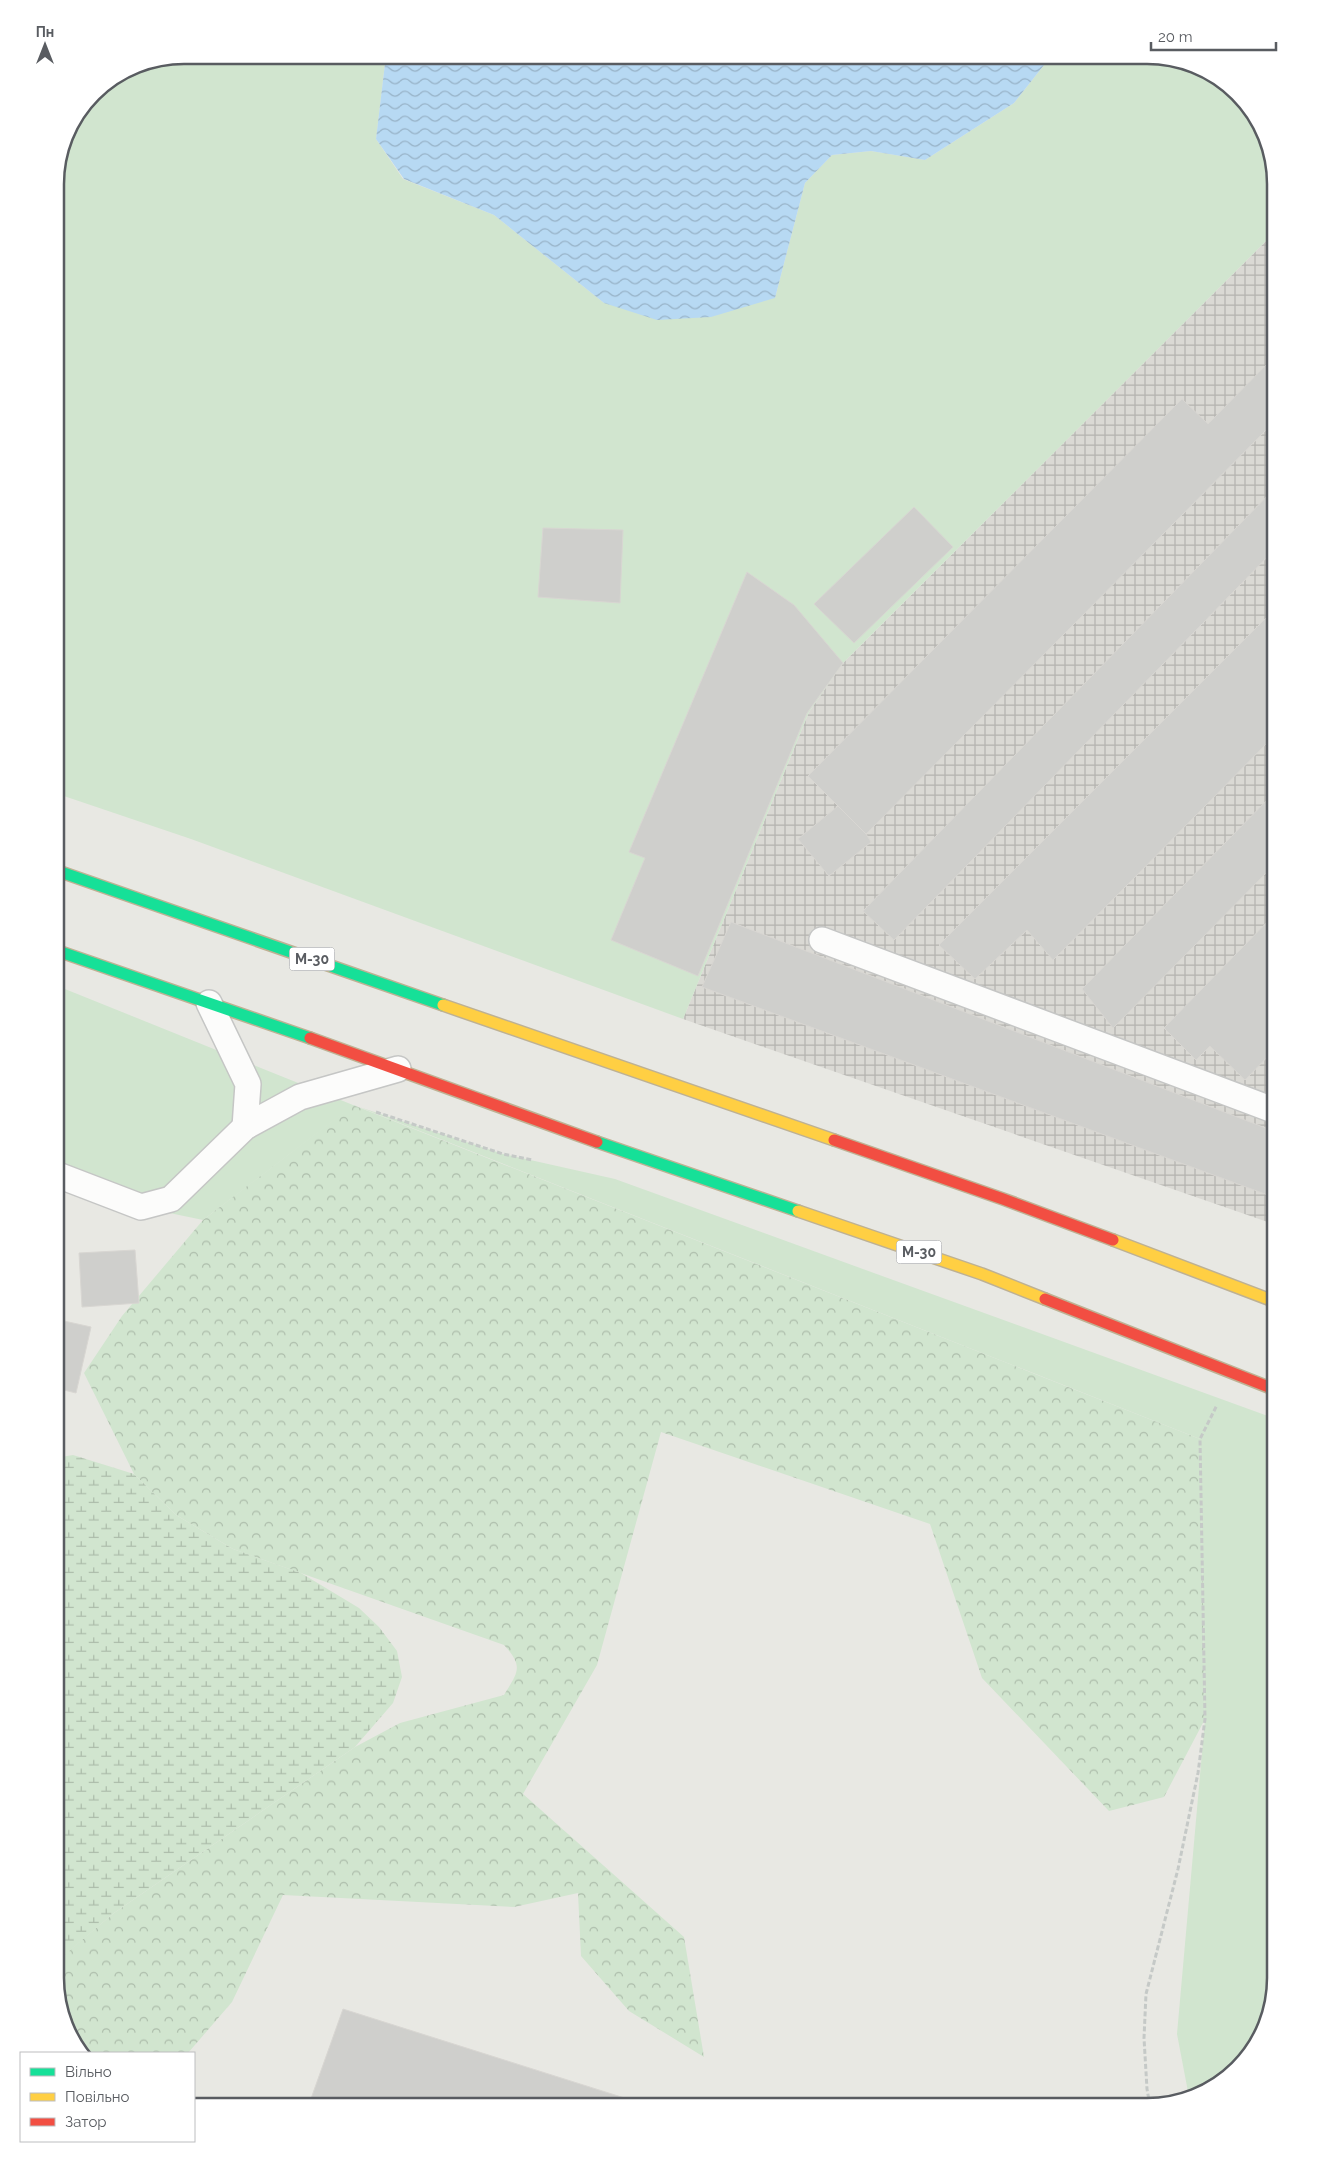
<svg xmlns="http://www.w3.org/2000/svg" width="1331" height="2162" font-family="Raleway,sans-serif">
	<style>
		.industrial { fill: url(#industrial-grid) }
		.green { fill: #d1e5cf }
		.forest { fill: url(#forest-crowns) }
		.wetland { fill: url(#wetland-marsh) }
		.water { fill: url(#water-waves) }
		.building { fill: #cfcfcc; stroke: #d8d6d2 }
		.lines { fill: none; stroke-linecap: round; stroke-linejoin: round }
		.lane-casing { stroke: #c5c6c5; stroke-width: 28 }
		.fast-casing { stroke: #beb193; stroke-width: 14 }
		.slow-casing { stroke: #beb193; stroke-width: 14 }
		.jam-casing { stroke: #beb193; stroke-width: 14 }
		.path { stroke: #c5c9c7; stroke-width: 3; stroke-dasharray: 5 2.5; stroke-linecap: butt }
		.lane { stroke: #fcfcfb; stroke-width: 25 }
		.fast { stroke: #16e098; stroke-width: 11 }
		.slow { stroke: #ffcf43; stroke-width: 11 }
		.jam { stroke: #f24e42; stroke-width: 11 }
		.labels { text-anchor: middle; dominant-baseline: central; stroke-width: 4; stroke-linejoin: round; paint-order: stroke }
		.shield { fill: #fff; stroke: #8b8d90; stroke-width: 1 }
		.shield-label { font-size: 14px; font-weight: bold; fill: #595c61 }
		.rim { fill: none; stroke: #595c61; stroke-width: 2.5 }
	</style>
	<defs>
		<pattern id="industrial-grid" width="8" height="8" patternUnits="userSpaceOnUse" patternTransform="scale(1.25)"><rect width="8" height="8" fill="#dad9d4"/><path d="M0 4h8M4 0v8" fill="none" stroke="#b4b3af"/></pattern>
		<pattern id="forest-crowns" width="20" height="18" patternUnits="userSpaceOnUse" patternTransform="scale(1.25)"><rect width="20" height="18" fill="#d1e5cf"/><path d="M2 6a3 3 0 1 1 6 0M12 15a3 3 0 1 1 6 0" fill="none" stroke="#adbdab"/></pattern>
		<pattern id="wetland-marsh" width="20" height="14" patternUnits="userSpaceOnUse" patternTransform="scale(1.25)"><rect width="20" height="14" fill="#d1e5cf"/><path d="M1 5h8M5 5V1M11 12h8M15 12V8" fill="none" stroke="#adbdab"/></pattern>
		<pattern id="water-waves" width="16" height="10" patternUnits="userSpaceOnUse" patternTransform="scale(1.25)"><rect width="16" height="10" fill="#b7d9f3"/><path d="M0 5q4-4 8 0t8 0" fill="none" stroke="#98b3c8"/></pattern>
	</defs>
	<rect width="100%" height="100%" fill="#e8e8e3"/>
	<path class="industrial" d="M1276,231V1225L683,1019L809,712L843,663Z"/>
	<g class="green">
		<path d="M184,55H269L275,61L319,58L321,55H386L376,139L403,179L494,215L604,303L775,298L805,183L832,155L871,151L925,160L1014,103L1052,55H1156L1219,77L1263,127L1276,184V231L843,663L809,712L683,1019L191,839L55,793V176L65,134L93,93L135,65Z"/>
		<path d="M55,985L353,1105L503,1154L615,1179L1276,1419V1978L1254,2049L1204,2094L1189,2097L1177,2034L1205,1719L1200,1439L354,1105L203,1220L141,1207L55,1174Z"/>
	</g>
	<path class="forest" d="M353,1105L1200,1439L1205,1719L1164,1797L1109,1811L982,1678L930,1524L661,1432L597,1665L523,1794L684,1937L704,2057L629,2011L581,1956L578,1893L514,1907L283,1895L232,2002L188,2053H84L68,2035L55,1978V1963L59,1959L114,1913L355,1747L400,1723L504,1695C518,1672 524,1667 504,1645L233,1549L176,1515L134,1474L84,1373L122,1316L203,1220Z"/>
	<path class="wetland" d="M73,1455L134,1474L176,1515L233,1549L301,1573L359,1608L379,1627L397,1651L402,1677L393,1703L355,1747L114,1913L55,1963V1458Z"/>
	<g class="water">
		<path d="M269,55H321L319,58L275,61Z"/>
		<path d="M386,55H1052L1014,103L925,160L871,151L832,155L805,183L775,298L711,317L657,320L604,303L494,215L404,179L376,139Z"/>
	</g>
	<g class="building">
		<path d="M1276,355V420L866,834L808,776L1182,399L1208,424Z"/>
		<path d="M1276,487V548L894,940L863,911Z"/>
		<path d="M914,507L953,547L854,643L814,604Z"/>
		<path d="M543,528L623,530L620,603L538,597Z"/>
		<path d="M747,572L794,605L843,663L807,713L698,976L611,940L645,858L629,852Z"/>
		<path d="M1276,608V734L1053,960L1027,930L975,979L939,945Z"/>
		<path d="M1276,791V863L1113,1028L1082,989Z"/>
		<path d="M838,806L866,834L871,842L829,876L798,839Z"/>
		<path d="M1276,913V1048L1245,1080L1210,1046L1196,1060L1164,1028Z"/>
		<path d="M731,922L1276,1132V1198L702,987Z"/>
		<path d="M135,1250L139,1303L82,1307L79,1253Z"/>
		<path d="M55,1319L91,1327L76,1393L56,1388L61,1365L55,1364Z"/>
		<path d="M343,2009L653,2107H308Z"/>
	</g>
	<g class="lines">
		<defs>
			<g id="lane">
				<path d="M822,940L1276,1111"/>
				<path d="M209,1003L248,1084L245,1127"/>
				<path d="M55,1174L141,1207L171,1199L245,1127L300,1097L398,1069"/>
			</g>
			<g id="fast">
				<path d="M55,870L443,1005"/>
				<path d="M55,950L310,1038"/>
				<path d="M597,1142L798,1211"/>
			</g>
			<g id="slow">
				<path d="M443,1005L834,1140"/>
				<path d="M798,1211L982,1274L1045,1299"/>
				<path d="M1113,1240L1276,1302"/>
			</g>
			<g id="jam">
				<path d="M310,1038L597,1142"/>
				<path d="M834,1140L1003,1199L1113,1240"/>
				<path d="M1045,1299L1276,1390"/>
			</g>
		</defs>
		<use href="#lane" class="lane-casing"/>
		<use href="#fast" class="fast-casing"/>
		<use href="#slow" class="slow-casing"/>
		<use href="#jam" class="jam-casing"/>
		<g class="path">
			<path d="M376,1112L503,1154L532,1160"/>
			<path d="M1150,2106L1147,2089L1144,2038L1146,1994L1178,1869L1198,1773L1205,1719L1200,1439L1217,1405"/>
		</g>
		<use href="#lane" class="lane"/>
		<use href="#fast" class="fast"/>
		<use href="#slow" class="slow"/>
		<use href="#jam" class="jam"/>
	</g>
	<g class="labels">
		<g class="shield">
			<rect x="289.5" y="947.5" width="45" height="23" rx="4"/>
			<rect x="896.5" y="1240.5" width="45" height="23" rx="4"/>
		</g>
		<g class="shield-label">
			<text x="312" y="959">М-30</text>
			<text x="919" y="1252">М-30</text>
		</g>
	</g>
	<path d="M0 0H1331V2162H0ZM184 64H1147A120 120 0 0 1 1267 184V1978A120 120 0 0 1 1147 2098H184A120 120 0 0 1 64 1978V184A120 120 0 0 1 184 64Z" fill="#fff" fill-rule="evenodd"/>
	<path class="rim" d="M184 64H1147A120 120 0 0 1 1267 184V1978A120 120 0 0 1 1147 2098H184A120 120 0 0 1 64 1978V184A120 120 0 0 1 184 64Z"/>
	<rect x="20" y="2052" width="175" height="90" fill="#ffffff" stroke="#bdbec0"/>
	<rect x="30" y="2068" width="25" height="8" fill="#16e098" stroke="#bdbec0"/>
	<text x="65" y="2077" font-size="15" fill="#595c61">Вільно</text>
	<rect x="30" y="2093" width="25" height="8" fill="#ffcf43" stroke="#bdbec0"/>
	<text x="65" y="2102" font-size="15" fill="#595c61">Повільно</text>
	<rect x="30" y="2118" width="25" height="8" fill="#f24e42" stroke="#bdbec0"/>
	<text x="65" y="2127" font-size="15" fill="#595c61">Затор</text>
	<g transform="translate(45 45)" stroke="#ffffff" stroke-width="4" paint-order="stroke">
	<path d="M0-4L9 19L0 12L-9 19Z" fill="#595c61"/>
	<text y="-8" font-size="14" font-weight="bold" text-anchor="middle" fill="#595c61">Пн</text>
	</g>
	<path d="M1151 42v8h125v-8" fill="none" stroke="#595c61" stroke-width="2.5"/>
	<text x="1158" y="42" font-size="15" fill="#595c61" stroke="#ffffff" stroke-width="4" paint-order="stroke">20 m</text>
</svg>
